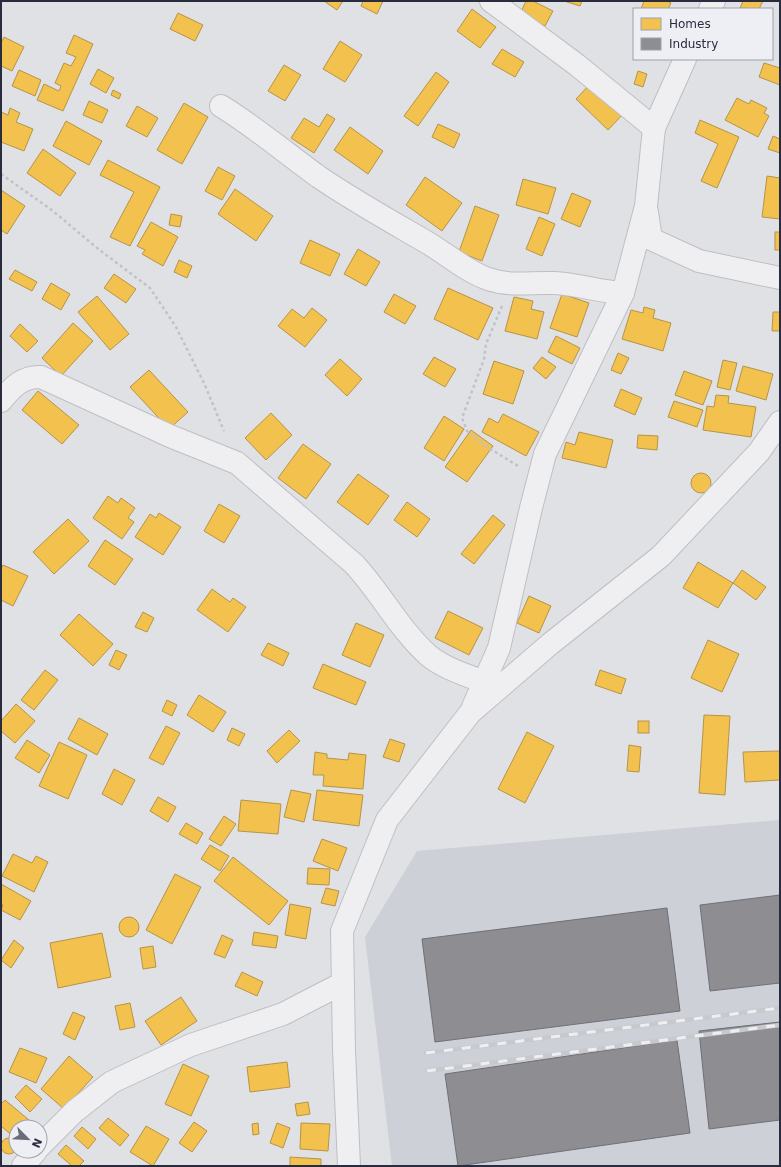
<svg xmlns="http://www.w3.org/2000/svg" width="781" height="1167" font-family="'DejaVu Sans',sans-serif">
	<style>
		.built { fill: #ced0d8 }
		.homes { fill: #f2c14e; stroke: #b59449 }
		.industry { fill: #8d8d92; stroke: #6f7078 }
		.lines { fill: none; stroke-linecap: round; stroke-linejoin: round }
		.minor-casing { stroke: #bebfc3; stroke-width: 24 }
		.path { stroke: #c1c2c8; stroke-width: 2.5; stroke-dasharray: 3 3; stroke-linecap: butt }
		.minor { stroke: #efeff1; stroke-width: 22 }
		.rail-casing { stroke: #c8c9cc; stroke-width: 4.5 }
		.rail { stroke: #edeff4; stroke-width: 3; stroke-dasharray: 9; stroke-linecap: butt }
	</style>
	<rect width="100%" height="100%" fill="#e0e1e5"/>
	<path class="built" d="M780,820V1166H392L365,937L417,851Z"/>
	<g class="homes">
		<path d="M324,1H343L337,10Z"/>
		<path d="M363,1H383L377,14L361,6Z"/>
		<path d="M526,1H533L553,11L545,26L520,14Z"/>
		<path d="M564,1H582L580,6Z"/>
		<path d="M644,1H667L671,3L668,9H641Z"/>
		<path d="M743,1H763L759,9L740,8Z"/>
		<path d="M472,9L496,27L480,48L457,31Z"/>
		<path d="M178,13L203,25L195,41L170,29Z"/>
		<path d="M74,35L93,44L63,111L37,100L44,84L59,91L61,86L55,83L64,63L71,66L76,57L66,53Z"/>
		<path d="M4,37L24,47L12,71L1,66V43Z"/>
		<path d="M340,41L362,55L345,82L323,69Z"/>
		<path d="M502,49L524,62L515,77L492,64Z"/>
		<path d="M764,63L780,68V85L759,77Z"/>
		<path d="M284,65L301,75L285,101L268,91Z"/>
		<path d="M98,69L114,78L106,93L90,84Z"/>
		<path d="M19,70L41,80L35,96L12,86Z"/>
		<path d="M638,71L647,74L643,87L634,84Z"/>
		<path d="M436,72L449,82L418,126L404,116Z"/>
		<path d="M591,83L623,114L608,130L576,99Z"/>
		<path d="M113,90L121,94L119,99L111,95Z"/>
		<path d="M737,98L749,104L751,100L767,108L764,113L769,116L758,137L725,120Z"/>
		<path d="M89,101L108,110L102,123L83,115Z"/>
		<path d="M184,103L208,117L182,164L157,150Z"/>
		<path d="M137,106L158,118L147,137L126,126Z"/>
		<path d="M10,108L20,113L16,122L33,129L24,151L1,142V112L8,115Z"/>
		<path d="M327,114L335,119L314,153L291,138L304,118L319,127Z"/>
		<path d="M700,120L739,137L717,188L701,181L718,144L695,133Z"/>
		<path d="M66,121L102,141L89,165L53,146Z"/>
		<path d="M438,124L460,134L454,148L432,137Z"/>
		<path d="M350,127L383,151L368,174L334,150Z"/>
		<path d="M773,136L780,139V153L768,149Z"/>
		<path d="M43,149L76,173L60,196L27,173Z"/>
		<path d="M108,160L160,187L130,246L110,237L134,192L100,175Z"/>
		<path d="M218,167L235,176L222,200L205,191Z"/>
		<path d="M767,176L780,178V219L762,217Z"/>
		<path d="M425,177L462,203L442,231L406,205Z"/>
		<path d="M523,179L556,188L548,214L516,205Z"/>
		<path d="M235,189L273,216L256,241L218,214Z"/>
		<path d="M1,190L25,206L7,234L1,230Z"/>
		<path d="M572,193L591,201L580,227L561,219Z"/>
		<path d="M475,206L499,215L482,261L459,252Z"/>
		<path d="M171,214L182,216L180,227L169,225Z"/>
		<path d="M539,217L555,224L542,256L526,249Z"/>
		<path d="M151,222L178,237L163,266L142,254L145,250L137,246Z"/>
		<rect x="775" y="232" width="5" height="18"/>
		<path d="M310,240L340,254L330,276L300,263Z"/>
		<path d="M358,249L380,262L366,286L344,274Z"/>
		<path d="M179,260L192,266L187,278L174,272Z"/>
		<path d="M15,270L37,282L32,291L9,279Z"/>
		<path d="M114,274L136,289L126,303L104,288Z"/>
		<path d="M51,283L70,294L61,310L42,299Z"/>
		<path d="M448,288L493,308L478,340L434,319Z"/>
		<path d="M394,294L416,306L405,324L384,312Z"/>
		<path d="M562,294L589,303L577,337L550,328Z"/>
		<path d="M97,296L129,334L110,350L78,312Z"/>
		<path d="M514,297L533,301L531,309L544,312L537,339L505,331Z"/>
		<path d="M644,307L655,310L653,318L671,323L663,351L622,339L631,310L643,313Z"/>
		<path d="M312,308L327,320L305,347L278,326L292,309L304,318Z"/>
		<path d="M773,312H780V331H772Z"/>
		<path d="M73,323L93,341L61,376L42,358Z"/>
		<path d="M20,324L38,341L27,352L10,336Z"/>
		<path d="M556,336L580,348L572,364L548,352Z"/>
		<path d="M618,353L629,358L621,374L611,370Z"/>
		<path d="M434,357L456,369L445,387L423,374Z"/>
		<path d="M542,357L556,367L546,379L533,368Z"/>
		<path d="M340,359L362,379L347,396L325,375Z"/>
		<path d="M723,360L737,363L730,390L717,387Z"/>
		<path d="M494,361L524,371L513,404L483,394Z"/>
		<path d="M743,366L773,374L766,400L736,391Z"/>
		<path d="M149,370L188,412L169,429L130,387Z"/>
		<path d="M684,371L712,381L703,405L675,395Z"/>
		<path d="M621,389L642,398L635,415L614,406Z"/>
		<path d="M38,391L79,425L62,444L22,410Z"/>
		<path d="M716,395L729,396L728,403L756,407L751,437L703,430L707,406L714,407Z"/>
		<path d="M674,401L703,410L697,427L668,417Z"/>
		<path d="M271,413L292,435L266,460L245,438Z"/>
		<path d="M503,414L539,432L526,456L482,432L489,418L498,423Z"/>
		<path d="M444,416L464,429L444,461L424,448Z"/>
		<path d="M471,430L493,446L467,482L445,467Z"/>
		<path d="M579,432L613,440L606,468L562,458L566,442L575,445Z"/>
		<path d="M638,435L658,436L657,450L637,448Z"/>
		<path d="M303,444L331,464L306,499L278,478Z"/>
		<circle cx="701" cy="483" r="10"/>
		<path d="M358,474L389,496L368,525L337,502Z"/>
		<path d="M108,496L118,503L121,498L135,508L128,518L134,522L122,539L93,518Z"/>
		<path d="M407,502L430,519L417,537L394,520Z"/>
		<path d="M219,504L240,516L224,543L204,531Z"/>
		<path d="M159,513L181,527L163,555L135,537L150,514L156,518Z"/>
		<path d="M493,515L505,525L474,564L461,554Z"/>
		<path d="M68,519L89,541L54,574L33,552Z"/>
		<path d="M105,540L133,559L115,585L88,566Z"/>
		<path d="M698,562L733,583L718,608L683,588Z"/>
		<path d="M3,565L28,576L13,606L1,600V569Z"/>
		<path d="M742,570L766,587L756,600L733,583Z"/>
		<path d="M212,589L230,602L233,598L246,607L228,632L197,610Z"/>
		<path d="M529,596L551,606L539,633L517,623Z"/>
		<path d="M448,611L483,628L469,655L435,638Z"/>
		<path d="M143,612L154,618L147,632L135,627Z"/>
		<path d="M79,614L113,644L93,666L60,635Z"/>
		<path d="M356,623L384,635L370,667L342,655Z"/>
		<path d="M708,640L739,654L722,692L691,678Z"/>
		<path d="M268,643L289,653L283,666L261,655Z"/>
		<path d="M116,650L127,655L119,670L109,665Z"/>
		<path d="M323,664L366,682L356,705L313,688Z"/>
		<path d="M45,670L58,680L34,710L21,700Z"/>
		<path d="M600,670L626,679L621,694L595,685Z"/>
		<path d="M199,695L226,712L213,732L187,715Z"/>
		<path d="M167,700L177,705L172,716L162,711Z"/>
		<path d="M16,704L35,721L15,743L1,731V721Z"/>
		<path d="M704,715L730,716L725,795L699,793Z"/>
		<path d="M79,718L108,734L97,755L68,739Z"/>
		<rect x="638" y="721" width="11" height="12"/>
		<path d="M166,726L180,733L163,765L149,758Z"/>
		<path d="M232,728L245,734L239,746L227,740Z"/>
		<path d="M289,730L300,741L277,763L267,751Z"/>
		<path d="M527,732L554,746L525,803L498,789Z"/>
		<path d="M390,739L405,744L399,762L383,757Z"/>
		<path d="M27,740L50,755L39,773L15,758Z"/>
		<path d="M59,742L87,755L68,799L39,786Z"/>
		<path d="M629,745L641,747L639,772L627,771Z"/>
		<path d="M780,751V780L745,782L743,752Z"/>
		<path d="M315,752L327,754V758L348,760L349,753L366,755L363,789L323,786L324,775H313Z"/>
		<path d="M114,769L135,780L122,805L102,794Z"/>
		<path d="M291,790L311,794L304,822L284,817Z"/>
		<path d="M317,790L363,795L359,826L313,820Z"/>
		<path d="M158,797L176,807L168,822L150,811Z"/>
		<path d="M241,800L281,804L278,834L238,831Z"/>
		<path d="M224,816L236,824L221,846L209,839Z"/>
		<path d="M186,823L203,833L197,844L179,834Z"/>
		<path d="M322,839L347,848L338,871L313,861Z"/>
		<path d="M210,845L229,856L220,871L201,859Z"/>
		<path d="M13,854L32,863L36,856L48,862L34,892L2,876Z"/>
		<path d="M233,857L288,901L269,925L214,881Z"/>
		<path d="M308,868L330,869L329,885L307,884Z"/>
		<path d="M175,874L201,887L172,944L146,930Z"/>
		<path d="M1,884L31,901L20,920L1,910L3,905L1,904Z"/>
		<path d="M326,888L339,891L335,906L321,903Z"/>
		<path d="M290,904L311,908L306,939L285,935Z"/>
		<circle cx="129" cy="927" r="10"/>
		<path d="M254,932L278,936L276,948L252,945Z"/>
		<path d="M102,933L111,977L58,988L50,943Z"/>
		<path d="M222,935L233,940L225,958L214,954Z"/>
		<path d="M14,940L24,948L11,968L1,960Z"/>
		<path d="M153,946L156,967L143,969L140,948Z"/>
		<path d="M242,972L263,982L257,996L235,986Z"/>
		<path d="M181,997L197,1021L161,1045L145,1021Z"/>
		<path d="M130,1003L135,1027L120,1030L115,1006Z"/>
		<path d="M73,1012L85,1017L75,1040L63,1034Z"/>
		<path d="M20,1048L47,1058L36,1083L9,1072Z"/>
		<path d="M69,1056L93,1077L64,1109L41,1089Z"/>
		<path d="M287,1062L290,1087L250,1092L247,1067Z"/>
		<path d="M183,1064L209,1076L191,1116L165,1104Z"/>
		<path d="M26,1085L42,1099L30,1112L15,1097Z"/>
		<path d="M5,1100L29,1120L24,1127H16L15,1138L1,1126V1104Z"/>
		<path d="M308,1102L310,1114L297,1116L295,1104Z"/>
		<path d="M108,1118L129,1135L120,1146L99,1128Z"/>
		<path d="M194,1122L207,1131L192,1152L179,1143Z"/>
		<path d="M258,1123L259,1134L253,1135L252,1124Z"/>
		<path d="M277,1123L290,1128L283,1148L270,1143Z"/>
		<path d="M301,1123L330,1124L328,1151L300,1149Z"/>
		<path d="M146,1126L169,1139L153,1166L130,1152Z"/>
		<path d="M82,1127L96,1139L88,1149L74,1136Z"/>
		<circle cx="9" cy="1146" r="8"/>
		<path d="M66,1145L84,1161L79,1166H72L58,1154Z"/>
		<path d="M290,1157L321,1159V1166H290Z"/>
	</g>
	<g class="industry">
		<path d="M780,895V983L710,991L700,905Z"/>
		<path d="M667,908L680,1011L435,1042L422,939Z"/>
		<path d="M780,1022V1120L709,1129L699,1031Z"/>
		<path d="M677,1040L690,1133L458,1166L445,1074Z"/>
	</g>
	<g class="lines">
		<defs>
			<g id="minor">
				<path d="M491,1L577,65L654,128"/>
				<path d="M710,9L714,1"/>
				<path d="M221,106C255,127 286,153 319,177C354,201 392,222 428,243C448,255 466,271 488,279C512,287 530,282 554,283C578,284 600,292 623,293"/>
				<path d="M647,212L651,239L699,261L780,278"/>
				<path d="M1,401C12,387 23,376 41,377L170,436L237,463L354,564C381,593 399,629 428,655C443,668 466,675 484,682"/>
				<path d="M473,707L499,648L531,508L545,454L623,293L646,206L654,128L685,59"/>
				<path d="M40,1146L75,1111L112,1082L191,1045L283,1014L343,983"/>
				<path d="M23,1166L36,1151"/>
				<path d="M349,1166L344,1050L342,931L387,820L470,713L550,644L661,556L759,452L780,422"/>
			</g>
		</defs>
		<use href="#minor" class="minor-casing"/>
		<g class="path">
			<path d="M1,174L53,211L97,248L150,288L176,327L204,383L224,431"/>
			<path d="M502,306L486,344L484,359L462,418L467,431L484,445L518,466"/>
		</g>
		<use href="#minor" class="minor"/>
		<defs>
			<g id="rail">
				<path d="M426,1053L780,1008"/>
				<path d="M427,1071L780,1025"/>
			</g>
		</defs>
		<use href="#rail" class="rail-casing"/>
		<use href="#rail" class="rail"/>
	</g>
	<rect width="781" height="1167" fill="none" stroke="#282c3d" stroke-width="4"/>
	<rect x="633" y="8" width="140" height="52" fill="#edeff4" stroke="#9ea1ab"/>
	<rect x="641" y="18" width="20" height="12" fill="#f2c14e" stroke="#9ea1ab"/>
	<text x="669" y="28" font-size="12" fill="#282c3d">Homes</text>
	<rect x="641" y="38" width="20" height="12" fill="#8d8d92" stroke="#9ea1ab"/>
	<text x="669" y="48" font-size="12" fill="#282c3d">Industry</text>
	<g transform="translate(28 1139) rotate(114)"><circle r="19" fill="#edeff4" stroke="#9ea1ab"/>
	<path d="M0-3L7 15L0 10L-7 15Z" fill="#686b78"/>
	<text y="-6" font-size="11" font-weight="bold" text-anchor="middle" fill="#282c3d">N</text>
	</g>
</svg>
